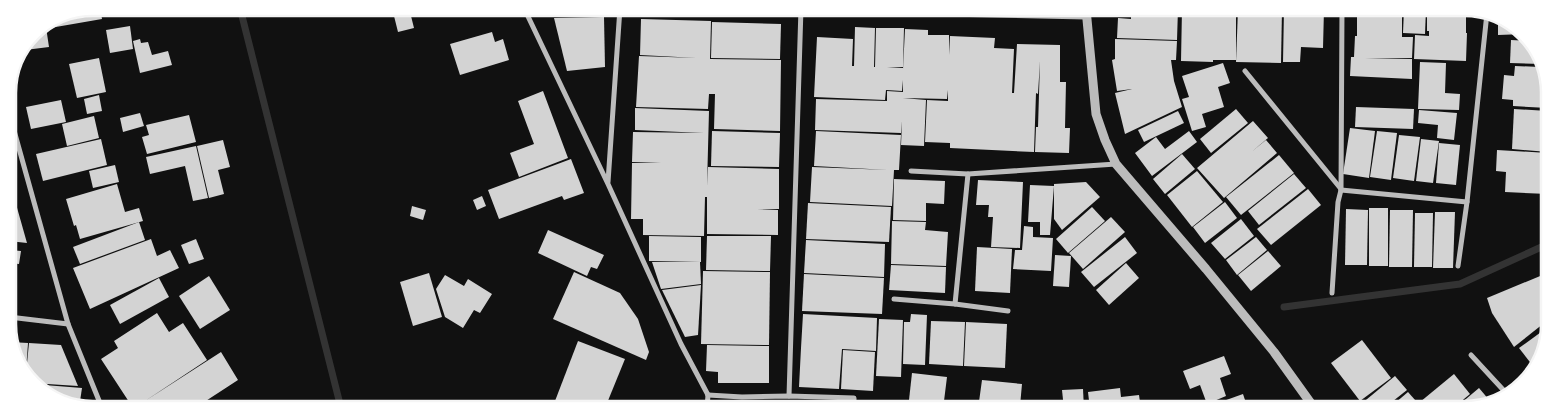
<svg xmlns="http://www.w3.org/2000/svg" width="1557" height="417" font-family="Figtree,sans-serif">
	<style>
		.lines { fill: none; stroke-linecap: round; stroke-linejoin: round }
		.stream { stroke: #333; stroke-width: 7 }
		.building { fill: #d3d3d3 }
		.minor { stroke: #bcbcbc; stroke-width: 5 }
		.tertiary { stroke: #bcbcbc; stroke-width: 9 }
		.rim { fill: none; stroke: #f5f5f5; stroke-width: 2.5 }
	</style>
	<rect width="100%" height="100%" fill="#111"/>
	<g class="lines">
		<g class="stream">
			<path d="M240,8L341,408"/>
			<path d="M1284,307L1460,284L1548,244"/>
		</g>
	</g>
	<g class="building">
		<path d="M93,8H100L102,19L50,28V27H46L49,47L25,50L33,32L61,14Z"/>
		<path d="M392,8H409L414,28L398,32Z"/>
		<path d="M442,8H465V9L444,14Z"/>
		<path d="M1140,9H1178L1177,40L1117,38L1118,18L1131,19V14H1140Z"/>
		<path d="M1182,9H1236V60H1213V62L1181,61Z"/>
		<path d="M1238,9H1282L1281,63L1236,62Z"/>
		<path d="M1284,9H1324L1323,48L1301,47L1300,62H1283Z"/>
		<path d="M1359,9H1402V37H1413L1412,58H1365L1412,59V79L1350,76L1351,57H1354L1355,36H1357V15H1359Z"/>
		<path d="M1404,9H1426L1425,34L1403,33Z"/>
		<path d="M1427,9H1466V33H1467L1466,61L1414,59L1415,35L1429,36V31H1427Z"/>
		<path d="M604,17L605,67L567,71L554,18Z"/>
		<path d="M641,19L711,21L710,59L781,60L780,131L714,129L715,94H709L710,79L708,109L636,107L639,56L697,58L640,55Z"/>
		<path d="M1498,19L1525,33V34L1498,35Z"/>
		<path d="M712,22L781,24L780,59L711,58Z"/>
		<path d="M130,26L133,49L110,53L106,30Z"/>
		<path d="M855,27L875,28L874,67H875L876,28H904L903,67H887L903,68V69L905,29L928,30V35H949V55L950,36L995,38L994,48L1014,49L1012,93H1014L1017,44L1060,45V82H1066L1065,128H1070L1069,153L1035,152L1036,127H1038L1040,61L1038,94L1036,93L1034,152L950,148V143L925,142L927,100L948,101V90L947,99L903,98L926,100L924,146L901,145L902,121L901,133L815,130L816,99L887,101V91L903,92V80L902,91L886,90L885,100L814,97L817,37L853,39L852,66H854Z"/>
		<path d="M492,32L495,42L503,39L509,60L460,75L450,44Z"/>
		<path d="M140,39L141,43L148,42L152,55L168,51L172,65L140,73L133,41Z"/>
		<path d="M1115,39L1177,41L1176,60H1171L1174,81L1182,107L1125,134L1115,93L1132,89L1117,91L1112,60L1115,59Z"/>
		<path d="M1511,40L1529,41L1541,64L1510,63Z"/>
		<path d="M99,58L106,92L77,98L69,64Z"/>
		<path d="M1420,62L1446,63L1445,93L1460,94L1459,110L1418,109Z"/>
		<path d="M1223,63L1230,83L1218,87L1224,107L1202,114L1206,127L1192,131L1182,99L1189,97L1182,76Z"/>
		<path d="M1515,66L1540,67L1539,78H1548V108L1513,106V100L1502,99L1504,75L1514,76Z"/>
		<path d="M543,91L568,158L519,177L510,153L534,144L518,101Z"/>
		<path d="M99,95L102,111L87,114L84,99Z"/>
		<path d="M61,100L66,122L31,129L26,107Z"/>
		<path d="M1356,107L1414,109L1413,129L1355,127Z"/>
		<path d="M635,108L709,111L707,186L708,167L779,169V209H757L778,210V235L707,234V197H705L704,236L643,235V219H631L632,163H661L632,162L633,132L704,133L635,130Z"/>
		<path d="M1236,109L1248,123L1211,153L1200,139Z"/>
		<path d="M1514,109L1548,111V152L1512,149Z"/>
		<path d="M1419,110L1457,113L1454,140L1437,138L1438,125L1418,123Z"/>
		<path d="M1178,111L1184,123L1144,142L1138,130Z"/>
		<path d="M140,113L144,126L123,132L120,118Z"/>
		<path d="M189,115L196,142L147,154L142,137L149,135L146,125Z"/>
		<path d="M94,116L99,138L67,146L62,124Z"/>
		<path d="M1253,121L1268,138L1250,153L1266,140L1277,153L1224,198L1197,168Z"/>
		<path d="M1350,128L1375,131L1369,178L1343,174Z"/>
		<path d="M712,131L780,133L779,167L711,166Z"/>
		<path d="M816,131L901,135L899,170H894L892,206L810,202L812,167L888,170L814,166Z"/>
		<path d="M1189,131L1197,142L1152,176L1135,153L1156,137L1165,149Z"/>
		<path d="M1377,131L1397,133L1391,180L1370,177Z"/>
		<path d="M1399,135L1420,137L1414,181L1393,178Z"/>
		<path d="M101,139L107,165L43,181L36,154Z"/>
		<path d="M1421,139L1439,141L1433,183L1416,181Z"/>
		<path d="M223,140L230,167L218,170L224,194L209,198L197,146Z"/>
		<path d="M1439,143L1460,145L1456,185L1436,183Z"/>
		<path d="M196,146L208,198L193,201L185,166L150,174L146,157Z"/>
		<path d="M1497,150L1548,153V194L1505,192L1506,172L1496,171Z"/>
		<path d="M1182,154L1195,169L1165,194L1153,179Z"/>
		<path d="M1279,155L1294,173L1241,215L1226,197Z"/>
		<path d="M571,159L584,193L564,200L562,196L499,219L488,190Z"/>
		<path d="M115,165L119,182L93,188L89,171Z"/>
		<path d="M1197,171L1223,202L1192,227L1167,195Z"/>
		<path d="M1294,174L1306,188L1259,225L1248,211Z"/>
		<path d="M894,179L945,181L944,204L926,203V221L893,220Z"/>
		<path d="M978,180L1023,182L1020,248L991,247L993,217H988L989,205H976Z"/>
		<path d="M1086,182L1100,197L1062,230L1054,219V184Z"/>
		<path d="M117,184L125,212L139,208L143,221L80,239L76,225L74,226L66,199Z"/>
		<path d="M1030,185L1054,186L1050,235H1040V222H1028Z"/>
		<path d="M1308,189L1321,205L1271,245L1257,229Z"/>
		<path d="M8,196L14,197L27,243L9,241Z"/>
		<path d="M482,196L486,206L477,210L473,200Z"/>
		<path d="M1225,202L1237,218L1205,243L1193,227Z"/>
		<path d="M808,203L891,207L889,242L806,239Z"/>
		<path d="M412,206L426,210L423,220L410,216Z"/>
		<path d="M1092,207L1105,221L1068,253L1056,239Z"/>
		<rect x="1369" y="208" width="19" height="58"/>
		<path d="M1346,209L1368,210L1367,265H1345Z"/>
		<path d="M1390,210H1413L1412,267H1389Z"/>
		<path d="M1435,212H1455L1453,268H1433Z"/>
		<path d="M1415,213H1433L1432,267H1414Z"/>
		<path d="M1111,217L1125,232L1083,269L1069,253Z"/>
		<path d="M1241,219L1254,236L1225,259L1211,243Z"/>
		<path d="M892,221L926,222L925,230L948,232L946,266L891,264Z"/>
		<path d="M139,222L145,240L80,264L73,247Z"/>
		<path d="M1024,226L1033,227V237L1053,238L1051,271L1013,269L1015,250H1022Z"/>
		<path d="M548,230L604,255L597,269L591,267L587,276L538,253Z"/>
		<path d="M649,236L701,237V262L649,261Z"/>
		<path d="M707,236H771L770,271L706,270Z"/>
		<path d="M1125,237L1137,253L1094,287L1081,272Z"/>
		<path d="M1256,237L1267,250L1237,275L1226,260Z"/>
		<path d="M151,239L157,256L170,250L179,268L90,309L73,268Z"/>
		<path d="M196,239L204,259L189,264L181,245Z"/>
		<path d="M806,240L885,244L884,277L804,273Z"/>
		<path d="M977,247L1012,249L1010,293L975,291Z"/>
		<path d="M9,250L21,251L19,264L9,263Z"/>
		<path d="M1268,251L1281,266L1251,291L1238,275Z"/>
		<path d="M1055,255L1071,256L1069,287L1053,286Z"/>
		<path d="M652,262H700L701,284L661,289Z"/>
		<path d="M1126,263L1139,278L1109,305L1096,290Z"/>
		<path d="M891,265L946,267L945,293L889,290Z"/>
		<path d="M703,271L770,272L769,345L701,344Z"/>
		<path d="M574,272L620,293L638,319L649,352L646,360L553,319Z"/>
		<path d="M429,273L442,317L413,326L400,282Z"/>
		<path d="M804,274L884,278L882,314L802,311Z"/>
		<path d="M1545,274L1548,279V320L1514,347L1492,313L1487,298Z"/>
		<path d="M445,275L464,286L468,279L492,294L480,313L474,310L463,328L445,317L436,289Z"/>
		<path d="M209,276L230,310L200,329L179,296Z"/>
		<path d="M159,278L169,297L120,324L110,305Z"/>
		<path d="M701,285L698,335L685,337L662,290Z"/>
		<path d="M157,313L169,332L183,323L207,360L145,401L221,352L238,380L195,408H133L101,359L118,348L114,341Z"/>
		<path d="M803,314L877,318L876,351L842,349L839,389L799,387L801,348L810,349L801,348Z"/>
		<path d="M911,314L927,315L925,365L903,364L904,322H910Z"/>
		<path d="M879,319L903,320L901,377L876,376Z"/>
		<path d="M931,321L965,322L963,366L929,364Z"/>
		<path d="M966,322L1007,324L1005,368L964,366Z"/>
		<path d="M1548,327V341L1533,366L1519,348Z"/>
		<path d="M1362,340L1391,378L1360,401L1331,363Z"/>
		<path d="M578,341L625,359L605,408H575L555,401Z"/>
		<path d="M10,342L28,343L26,372Z"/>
		<path d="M29,343L61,345L78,386L32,383L26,373Z"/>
		<path d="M707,345L769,346V383H718V372L706,371Z"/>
		<path d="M843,350L875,352L873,391L841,389Z"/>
		<path d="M1224,356L1231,374L1220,378L1226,396L1207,404L1200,385L1190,389L1183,371Z"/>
		<path d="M912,373L947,377L943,409H908Z"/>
		<path d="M1454,374L1470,394L1452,409H1426L1420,402Z"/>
		<path d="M1395,376L1407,390L1383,409H1355Z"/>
		<path d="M982,380L1022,384L1020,406L1002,404V409H978Z"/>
		<path d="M32,384L82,388L79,408H76Z"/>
		<path d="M1120,388L1121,397L1139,395L1141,409H1090L1088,392Z"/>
		<path d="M1479,388L1490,401L1469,409H1454Z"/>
		<path d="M1083,389L1084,409H1064L1062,390Z"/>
		<path d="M1408,392L1423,409H1388Z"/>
		<path d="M1243,394L1248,409H1201Z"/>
	</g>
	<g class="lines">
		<g class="minor">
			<path d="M524,8L608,184L681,344L708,395"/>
			<path d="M747,8L801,11L1086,17"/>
			<path d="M1245,71L1341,189"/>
			<path d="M8,109L68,324L102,408"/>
			<path d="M911,171L968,174L1116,164"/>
			<path d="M608,182L620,8"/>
			<path d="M1341,190L1467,202"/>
			<path d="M1458,266L1467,202L1487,13"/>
			<path d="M1332,293L1338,202L1341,190L1342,9"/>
			<path d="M894,299L955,304L1008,311"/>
			<path d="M955,304L968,174"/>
			<path d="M9,317L68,324"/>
			<path d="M1471,355L1507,394"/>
			<path d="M708,395L742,397L789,396L854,398V409"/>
			<path d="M789,396L801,8"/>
			<path d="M707,408L708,395"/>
		</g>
		<path class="tertiary" d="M1086,9L1096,114L1105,140L1116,164L1206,269L1274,352L1315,409"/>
	</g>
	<path d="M0 0H1557V417H0ZM93 16H1464A77 77 0 0 1 1541 93V324A77 77 0 0 1 1464 401H93A77 77 0 0 1 16 324V93A77 77 0 0 1 93 16Z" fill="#fff" fill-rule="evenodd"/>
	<path class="rim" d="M93 16H1464A77 77 0 0 1 1541 93V324A77 77 0 0 1 1464 401H93A77 77 0 0 1 16 324V93A77 77 0 0 1 93 16Z"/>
</svg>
